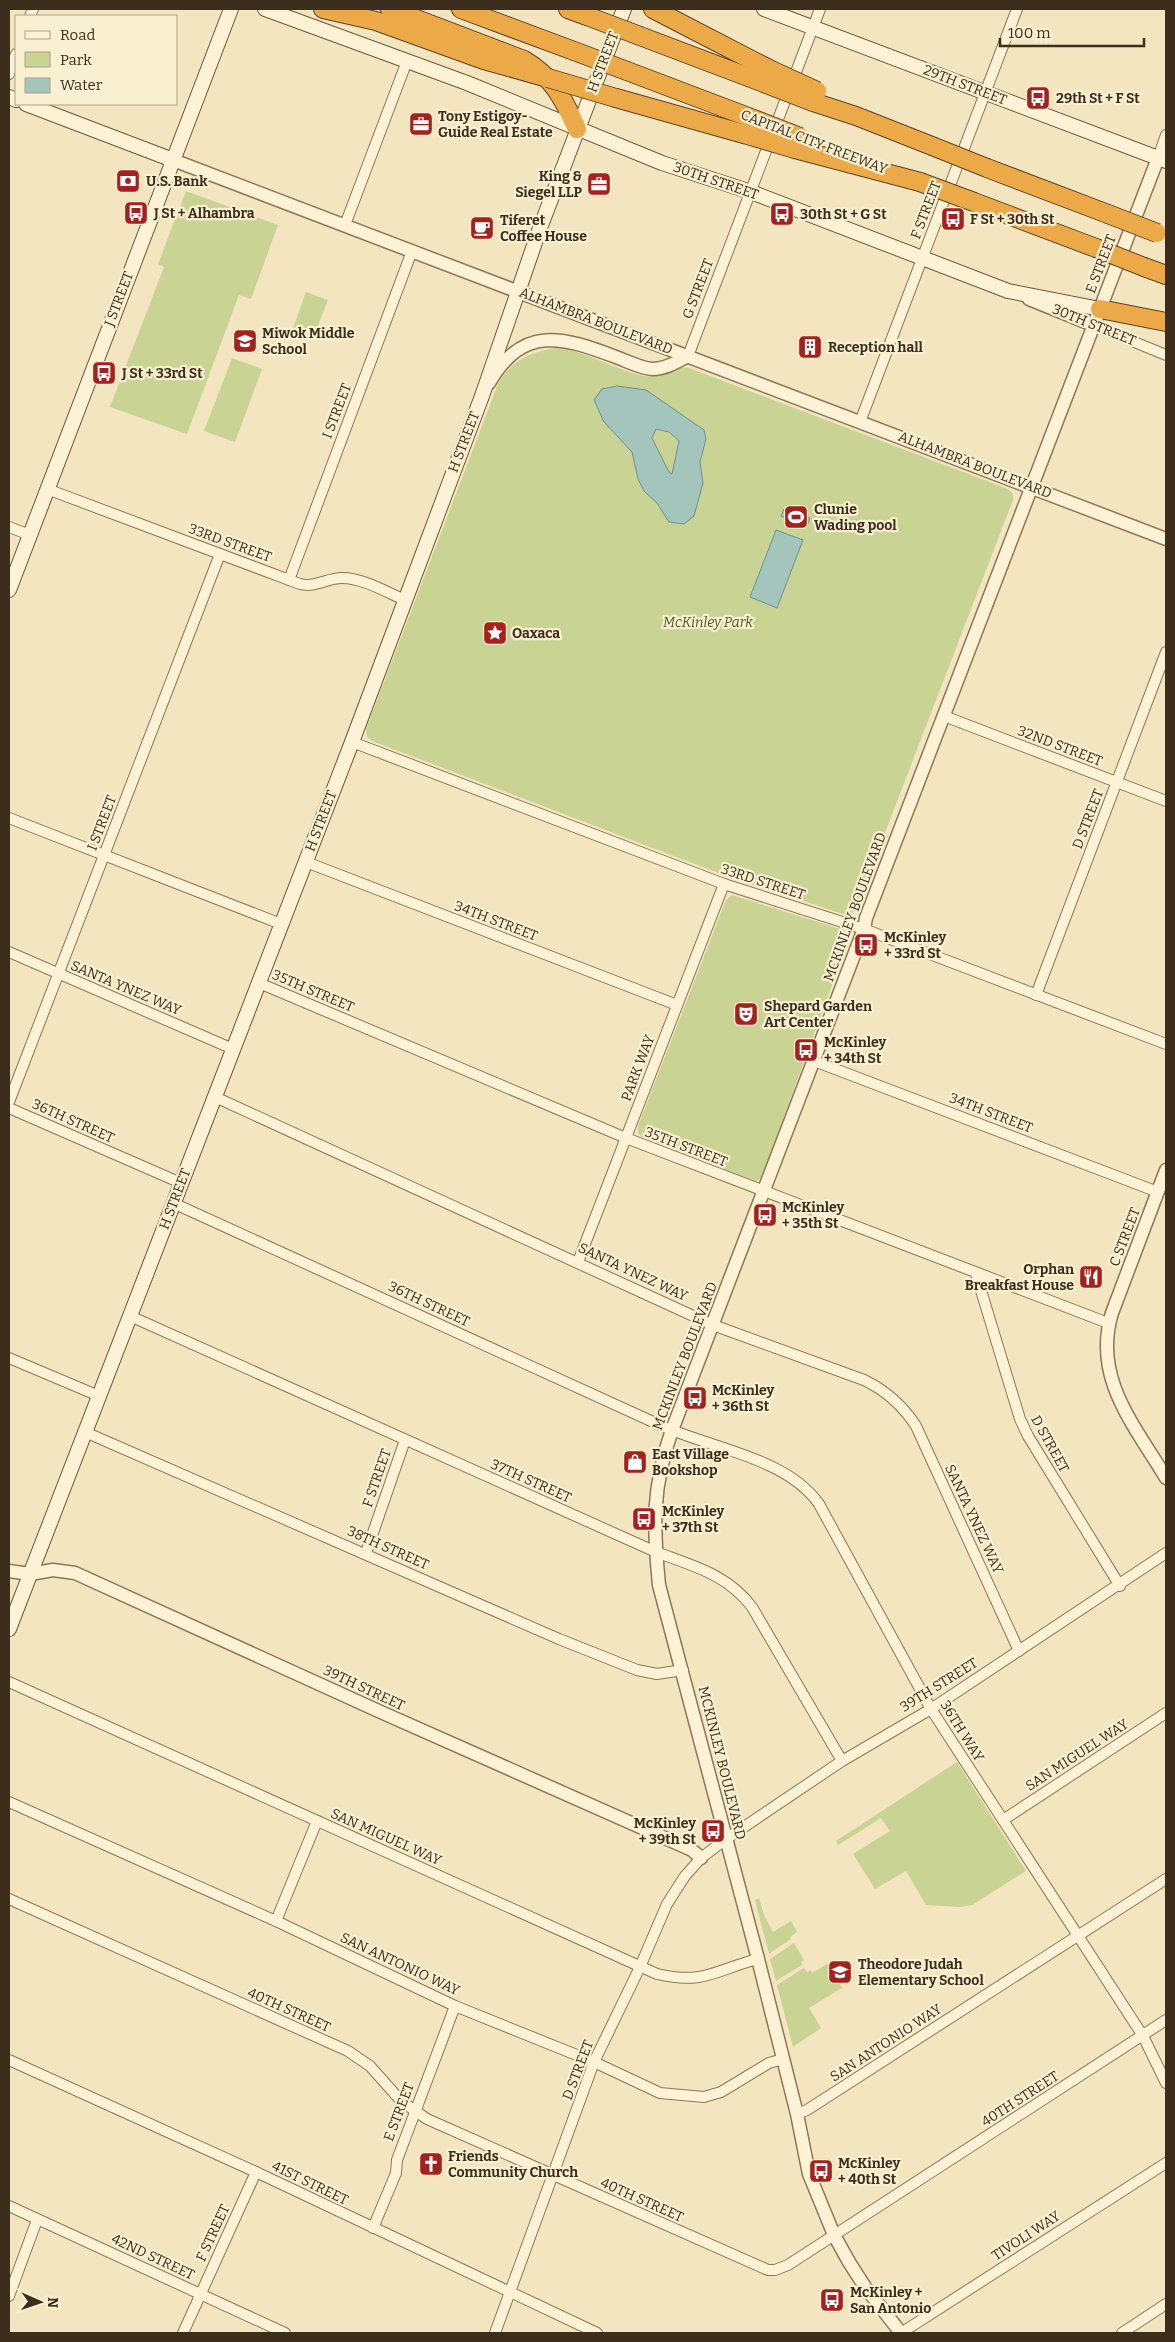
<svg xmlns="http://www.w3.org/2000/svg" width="1175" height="2342" font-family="Bitter,serif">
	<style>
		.green { fill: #c9d393 }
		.water { fill: #a3c5bc; stroke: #69948b; fill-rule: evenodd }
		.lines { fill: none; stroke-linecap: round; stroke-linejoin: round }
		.minor-casing { stroke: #8f7656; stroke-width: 12 }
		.tertiary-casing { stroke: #8f7656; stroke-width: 15 }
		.secondary-casing { stroke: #705639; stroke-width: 16 }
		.motorway-casing { stroke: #5c432a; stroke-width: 20 }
		.minor { stroke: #fdf2d5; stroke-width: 10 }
		.tertiary { stroke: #fdf2d5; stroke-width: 12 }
		.secondary { stroke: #fdf2d5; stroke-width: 14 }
		.motorway { stroke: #eca947; stroke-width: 18 }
		.motorway-bridge-casing { stroke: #5c432a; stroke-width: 20; stroke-linecap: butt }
		.motorway-bridge { stroke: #eca947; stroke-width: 18 }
		.labels { text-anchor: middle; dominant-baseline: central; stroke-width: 4.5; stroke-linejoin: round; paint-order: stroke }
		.street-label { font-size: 14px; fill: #3c2d1c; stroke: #f9efd1 }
		.poi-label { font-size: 14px; font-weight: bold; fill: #3c2d1c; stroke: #f9efd1; text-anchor: start }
		.park-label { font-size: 14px; font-style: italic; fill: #4b5b20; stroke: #f9efd1 }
	</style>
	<rect width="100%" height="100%" fill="#f3e5c0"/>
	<g class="green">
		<path d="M186,191L278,225L251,299L239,295L187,434L110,407L164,267L158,264Z"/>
		<path d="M306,292L328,300L314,336L293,328Z"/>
		<path d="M555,348C585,350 611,368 640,375C661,381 673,366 689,368L1008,489L1013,494V500L856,908L851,914H843L721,874L372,741L367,737L366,729L498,384C511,361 530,352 555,348Z"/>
		<path d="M232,358L262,369L235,442L204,431Z"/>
		<path d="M732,895L843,930L850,936L763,1174L759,1180L755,1181L643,1138L638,1133V1126L726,900Z"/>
		<path d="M957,1762L1026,1871L972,1905L960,1907L926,1905L906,1871L875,1889L853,1854L890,1831L881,1818L838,1845L836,1841Z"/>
		<path d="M759,1898L764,1915L773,1932L791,1921L797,1932L790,1937L791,1939L769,1954L755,1900Z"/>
		<path d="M794,1943L804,1960L801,1962L802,1965L776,1981L770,1959Z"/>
		<path d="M827,1964L842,1988L809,2008L821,2028L793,2047L777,1985L804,1968L807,1972L811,1970L812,1973Z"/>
	</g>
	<g class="water">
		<path d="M617,386L646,390L704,430L706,439L700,462L703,483L694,516L684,524L669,522L657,503L644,491L638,479L632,452L604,422L594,400L602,389ZM656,429L669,432L679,441L672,474L669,472L652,438Z"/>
		<path d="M784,509L810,518L807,526L798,523L794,527L789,525L790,520L781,516Z"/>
		<path d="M776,530L803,540L777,608L750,597Z"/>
	</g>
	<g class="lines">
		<defs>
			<g id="minor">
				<path d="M30,16L33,9"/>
				<path d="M9,74L16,54"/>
				<path d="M1158,158L1166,135"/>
				<path d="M345,225L407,61"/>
				<path d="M1093,325L1166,355"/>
				<path d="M688,356L820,9"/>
				<path d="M860,422L1017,9"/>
				<path d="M47,489L300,584C315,588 327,578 342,578C363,578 386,592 405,600"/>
				<path d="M9,527L30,535"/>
				<path d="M289,580L412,251"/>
				<path d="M944,716L1166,801"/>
				<path d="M352,742L724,884L864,929L1166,1044"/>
				<path d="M9,818L281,924"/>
				<path d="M306,862L677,1005"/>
				<path d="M9,952L233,1049"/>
				<path d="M259,983L626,1138L1108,1323"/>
				<path d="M1036,995L1166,652"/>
				<path d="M814,1061L1158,1192"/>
				<path d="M215,1097L713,1325L864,1380C887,1391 903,1406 916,1426L1019,1651"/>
				<path d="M9,1102L220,554"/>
				<path d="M9,1108L181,1183"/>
				<path d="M173,1203C336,1277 499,1351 662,1426C711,1448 787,1458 819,1504L931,1709L1143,2036L1166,2083"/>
				<path d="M578,1262L724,884"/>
				<path d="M976,1274L1020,1419L1028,1436L1120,1586"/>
				<path d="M130,1316L656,1552C693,1566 727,1574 752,1607L842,1761"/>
				<path d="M9,1358L99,1396"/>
				<path d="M85,1432L559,1639L637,1670L657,1674L683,1670"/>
				<path d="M366,1553L405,1440"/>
				<path d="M9,1682L657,1974C705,1985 715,1970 758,1959"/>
				<path d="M9,1802L276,1921L455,2006L594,2062L660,2093L704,2097L721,2092L769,2063L783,2059"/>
				<path d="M1003,1820L1166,1713"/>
				<path d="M9,1899L348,2051L370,2066L401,2101L427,2119L768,2270H775L788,2265L1166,2020"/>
				<path d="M276,1921L317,1821"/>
				<path d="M9,2060L256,2172L597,2333"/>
				<path d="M797,2114L807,2110L1166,1879"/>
				<path d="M9,2206L285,2333"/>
				<path d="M373,2228L396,2173L397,2160L455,2006"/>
				<path d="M9,2296L37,2220"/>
				<path d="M183,2333L256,2172"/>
				<path d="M495,2333L594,2062L640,1967L667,1904L685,1876L701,1858L726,1839L842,1761L931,1709L1166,1553"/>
				<path d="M901,2333L1166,2163"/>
				<path d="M1122,2333L1166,2304"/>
			</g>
			<g id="tertiary">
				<path d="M173,160L1166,539"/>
				<path d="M1029,299L1093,325"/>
				<path d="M489,383C523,324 563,337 616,357C627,361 640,368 652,369C665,369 677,362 688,356"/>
				<path d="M1166,1170L1112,1313C1092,1378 1135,1426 1166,1478"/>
				<path d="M9,1571L30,1574L53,1570L75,1573L383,1713L692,1850L701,1858"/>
				<path d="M901,2333L865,2287L849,2262L834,2235L809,2174L797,2114L758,1959L659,1585C653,1525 652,1487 672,1430L864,929L866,918L1158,158"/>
			</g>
			<g id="secondary">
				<path d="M265,9L467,83L662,163L751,192L1008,291L1100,309"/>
				<path d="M764,9L1166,161"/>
				<path d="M9,97L16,100"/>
				<path d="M26,104L173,160"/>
				<path d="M9,590L231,9"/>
				<path d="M9,1629L352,742L482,396L540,228L624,9"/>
			</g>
			<g id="motorway">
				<path d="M323,9L376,21L484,60L548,78"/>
				<path d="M390,9L524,60C553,77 564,100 577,129"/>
				<path d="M461,9L574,51"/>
				<path d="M568,9L587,16"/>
				<path d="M653,9L769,69"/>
				<path d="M640,36L764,83"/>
				<path d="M627,71L751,118"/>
				<path d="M616,98L744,134"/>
				<path d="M813,102L856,116L932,146"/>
				<path d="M795,149L920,182"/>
				<path d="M987,168L1108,214"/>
				<path d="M974,202L1096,248"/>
				<path d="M1144,267L1166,275"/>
				<path d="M1100,309L1166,322"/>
			</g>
		</defs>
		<use href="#minor" class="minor-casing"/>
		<use href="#tertiary" class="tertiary-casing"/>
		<use href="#secondary" class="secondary-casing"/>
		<use href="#motorway" class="motorway-casing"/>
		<use href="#minor" class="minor"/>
		<use href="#tertiary" class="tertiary"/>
		<use href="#secondary" class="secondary"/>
		<use href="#motorway" class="motorway"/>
		<defs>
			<g id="motorway-bridge">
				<path d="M587,16L640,36"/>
				<path d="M574,51L627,71"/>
				<path d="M769,69L817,91"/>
				<path d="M548,78L616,98"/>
				<path d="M764,83L813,102"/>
				<path d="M751,118L800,137"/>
				<path d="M744,134L795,149"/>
				<path d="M932,146L987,168"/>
				<path d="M920,182L974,202"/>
				<path d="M1108,214L1157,233"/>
				<path d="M1096,248L1144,267"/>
			</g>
		</defs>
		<use href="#motorway-bridge" class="motorway-bridge-casing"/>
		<use href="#motorway-bridge" class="motorway-bridge"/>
	</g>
	<defs>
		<symbol id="bus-square" viewBox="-11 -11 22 22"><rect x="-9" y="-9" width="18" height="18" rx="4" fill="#a5211e" stroke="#f9efd1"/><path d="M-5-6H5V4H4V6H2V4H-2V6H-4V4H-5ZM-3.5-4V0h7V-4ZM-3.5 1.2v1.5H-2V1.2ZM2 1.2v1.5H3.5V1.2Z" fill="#fff"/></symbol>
		<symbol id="office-square" viewBox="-11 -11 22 22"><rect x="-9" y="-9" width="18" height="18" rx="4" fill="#a5211e" stroke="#f9efd1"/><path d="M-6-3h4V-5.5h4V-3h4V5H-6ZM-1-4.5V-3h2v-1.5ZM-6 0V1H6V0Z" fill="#fff"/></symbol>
		<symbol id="bank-square" viewBox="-11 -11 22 22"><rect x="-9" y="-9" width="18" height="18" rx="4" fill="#a5211e" stroke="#f9efd1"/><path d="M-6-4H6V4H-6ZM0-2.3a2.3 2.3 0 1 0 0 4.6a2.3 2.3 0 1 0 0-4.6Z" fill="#fff"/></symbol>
		<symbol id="cafe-square" viewBox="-11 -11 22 22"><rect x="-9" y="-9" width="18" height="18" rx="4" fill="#a5211e" stroke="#f9efd1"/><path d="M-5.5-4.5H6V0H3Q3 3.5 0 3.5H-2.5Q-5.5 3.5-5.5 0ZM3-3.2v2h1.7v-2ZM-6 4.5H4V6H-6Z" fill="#fff"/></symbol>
		<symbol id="school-square" viewBox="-11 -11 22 22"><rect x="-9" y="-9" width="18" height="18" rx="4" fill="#a5211e" stroke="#f9efd1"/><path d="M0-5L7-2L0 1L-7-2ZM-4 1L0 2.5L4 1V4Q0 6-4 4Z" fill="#fff"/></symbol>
		<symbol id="building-square" viewBox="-11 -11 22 22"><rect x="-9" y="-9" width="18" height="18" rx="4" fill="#a5211e" stroke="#f9efd1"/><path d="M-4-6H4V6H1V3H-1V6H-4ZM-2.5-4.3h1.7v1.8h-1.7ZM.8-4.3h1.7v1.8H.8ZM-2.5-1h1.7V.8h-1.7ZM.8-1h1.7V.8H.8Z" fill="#fff"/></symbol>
		<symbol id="stadium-square" viewBox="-11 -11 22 22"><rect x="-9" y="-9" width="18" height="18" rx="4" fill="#a5211e" stroke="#f9efd1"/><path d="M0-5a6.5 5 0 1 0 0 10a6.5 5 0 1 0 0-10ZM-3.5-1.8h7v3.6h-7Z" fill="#fff"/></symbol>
		<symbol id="sight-square" viewBox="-11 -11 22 22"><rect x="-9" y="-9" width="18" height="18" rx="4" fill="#a5211e" stroke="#f9efd1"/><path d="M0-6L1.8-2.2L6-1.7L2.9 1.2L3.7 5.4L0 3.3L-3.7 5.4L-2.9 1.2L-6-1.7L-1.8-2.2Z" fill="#fff"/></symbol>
		<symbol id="theatre-square" viewBox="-11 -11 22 22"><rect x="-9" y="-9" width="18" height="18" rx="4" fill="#a5211e" stroke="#f9efd1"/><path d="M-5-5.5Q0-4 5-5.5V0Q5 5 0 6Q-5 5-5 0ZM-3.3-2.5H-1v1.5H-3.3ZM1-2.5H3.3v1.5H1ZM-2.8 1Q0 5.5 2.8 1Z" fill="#fff"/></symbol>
		<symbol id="restaurant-square" viewBox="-11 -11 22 22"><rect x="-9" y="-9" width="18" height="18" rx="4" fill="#a5211e" stroke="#f9efd1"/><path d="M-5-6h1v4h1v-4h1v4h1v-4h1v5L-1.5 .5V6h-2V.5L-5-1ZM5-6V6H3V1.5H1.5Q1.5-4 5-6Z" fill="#fff"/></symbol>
		<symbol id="shop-square" viewBox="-11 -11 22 22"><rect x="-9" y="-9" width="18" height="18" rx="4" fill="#a5211e" stroke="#f9efd1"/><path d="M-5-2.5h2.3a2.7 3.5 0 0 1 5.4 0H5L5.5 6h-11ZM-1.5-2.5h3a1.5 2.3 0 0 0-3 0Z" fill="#fff"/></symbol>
		<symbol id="church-square" viewBox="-11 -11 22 22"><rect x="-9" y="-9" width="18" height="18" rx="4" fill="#a5211e" stroke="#f9efd1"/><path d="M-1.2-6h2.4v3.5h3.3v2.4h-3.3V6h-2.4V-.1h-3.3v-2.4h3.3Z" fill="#fff"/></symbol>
	</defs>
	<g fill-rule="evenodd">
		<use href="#bus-square" x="1024" y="84" width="28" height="28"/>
		<use href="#office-square" x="407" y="110" width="28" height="28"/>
		<use href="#bank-square" x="114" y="167" width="28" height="28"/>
		<use href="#office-square" x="585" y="170" width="28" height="28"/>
		<use href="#bus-square" x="122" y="199" width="28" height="28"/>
		<use href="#bus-square" x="768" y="200" width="28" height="28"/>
		<use href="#bus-square" x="939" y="205" width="28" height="28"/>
		<use href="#cafe-square" x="468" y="214" width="28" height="28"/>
		<use href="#school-square" x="231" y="327" width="28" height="28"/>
		<use href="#building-square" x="796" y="333" width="28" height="28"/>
		<use href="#bus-square" x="90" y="359" width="28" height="28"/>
		<use href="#stadium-square" x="782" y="503" width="28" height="28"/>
		<use href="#sight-square" x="481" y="619" width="28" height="28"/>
		<use href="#bus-square" x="852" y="931" width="28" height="28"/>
		<use href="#theatre-square" x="732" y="1000" width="28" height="28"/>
		<use href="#bus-square" x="792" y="1036" width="28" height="28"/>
		<use href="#bus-square" x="751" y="1201" width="28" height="28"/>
		<use href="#restaurant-square" x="1077" y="1263" width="28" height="28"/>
		<use href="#bus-square" x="681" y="1384" width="28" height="28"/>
		<use href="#shop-square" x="621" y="1448" width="28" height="28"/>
		<use href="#bus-square" x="630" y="1505" width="28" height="28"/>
		<use href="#bus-square" x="699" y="1817" width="28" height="28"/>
		<use href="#school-square" x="826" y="1958" width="28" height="28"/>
		<use href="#church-square" x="417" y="2150" width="28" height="28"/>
		<use href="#bus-square" x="807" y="2157" width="28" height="28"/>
		<use href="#bus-square" x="818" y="2286" width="28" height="28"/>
	</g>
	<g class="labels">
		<g class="street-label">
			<text transform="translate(603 62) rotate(-69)">H STREET</text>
			<text transform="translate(965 85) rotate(21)">29TH STREET</text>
			<text transform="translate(814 142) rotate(21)">CAPITAL CITY FREEWAY</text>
			<text transform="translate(716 181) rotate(19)">30TH STREET</text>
			<text transform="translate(926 210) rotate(-69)">F STREET</text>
			<text transform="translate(1101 264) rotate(-69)">E STREET</text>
			<text transform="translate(698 289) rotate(-69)">G STREET</text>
			<text transform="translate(119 299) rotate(-69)">J STREET</text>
			<text transform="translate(596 321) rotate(21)">ALHAMBRA BOULEVARD</text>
			<text transform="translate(1094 325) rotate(22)">30TH STREET</text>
			<text transform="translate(337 411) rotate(-69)">I STREET</text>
			<text transform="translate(464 442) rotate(-69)">H STREET</text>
			<text transform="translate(975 465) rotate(21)">ALHAMBRA BOULEVARD</text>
			<text transform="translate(230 543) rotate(20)">33RD STREET</text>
			<text transform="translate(1060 746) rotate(21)">32ND STREET</text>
			<text transform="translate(1088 819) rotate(-69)">D STREET</text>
			<text transform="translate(321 821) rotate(-69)">H STREET</text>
			<text transform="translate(102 823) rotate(-69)">I STREET</text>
			<text transform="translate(763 882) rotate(18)">33RD STREET</text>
			<text transform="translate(855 907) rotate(-70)">MCKINLEY BOULEVARD</text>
			<text transform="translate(496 921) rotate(21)">34TH STREET</text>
			<text transform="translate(126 988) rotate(23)">SANTA YNEZ WAY</text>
			<text transform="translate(313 991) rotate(23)">35TH STREET</text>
			<text transform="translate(638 1068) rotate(-69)">PARK WAY</text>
			<text transform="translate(991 1113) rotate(21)">34TH STREET</text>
			<text transform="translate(73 1121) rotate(24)">36TH STREET</text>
			<text transform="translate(686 1147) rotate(21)">35TH STREET</text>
			<text transform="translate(175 1199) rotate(-69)">H STREET</text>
			<text transform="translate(1125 1237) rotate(-69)">C STREET</text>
			<text transform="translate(633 1272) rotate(25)">SANTA YNEZ WAY</text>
			<text transform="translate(429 1304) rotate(25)">36TH STREET</text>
			<text transform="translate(685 1356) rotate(-69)">MCKINLEY BOULEVARD</text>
			<text transform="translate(1050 1444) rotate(61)">D STREET</text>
			<text transform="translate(377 1478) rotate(-71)">F STREET</text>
			<text transform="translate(531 1481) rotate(24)">37TH STREET</text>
			<text transform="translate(974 1519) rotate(65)">SANTA YNEZ WAY</text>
			<text transform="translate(388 1548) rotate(24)">38TH STREET</text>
			<text transform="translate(939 1685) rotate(-32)">39TH STREET</text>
			<text transform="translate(364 1688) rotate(25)">39TH STREET</text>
			<text transform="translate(962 1731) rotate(58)">36TH WAY</text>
			<text transform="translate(1077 1755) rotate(-33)">SAN MIGUEL WAY</text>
			<text transform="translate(722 1763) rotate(76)">MCKINLEY BOULEVARD</text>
			<text transform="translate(386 1837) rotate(24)">SAN MIGUEL WAY</text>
			<text transform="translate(400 1964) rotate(25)">SAN ANTONIO WAY</text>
			<text transform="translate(289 2010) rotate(24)">40TH STREET</text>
			<text transform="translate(886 2043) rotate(-33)">SAN ANTONIO WAY</text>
			<text transform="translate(578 2070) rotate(-69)">D STREET</text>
			<text transform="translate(1020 2099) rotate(-33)">40TH STREET</text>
			<text transform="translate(399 2112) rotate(-69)">E STREET</text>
			<text transform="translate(310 2183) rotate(26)">41ST STREET</text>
			<text transform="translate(642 2200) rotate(24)">40TH STREET</text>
			<text transform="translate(213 2233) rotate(-65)">F STREET</text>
			<text transform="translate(1026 2236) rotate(-33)">TIVOLI WAY</text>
			<text transform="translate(153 2257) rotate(25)">42ND STREET</text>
		</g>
		<g class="poi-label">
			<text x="1056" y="98">29th St + F St</text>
			<text x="438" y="116">Tony Estigoy-<tspan x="438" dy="16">Guide Real Estate</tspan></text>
			<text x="582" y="176" text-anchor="end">King &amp;<tspan x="582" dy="16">Siegel LLP</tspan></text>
			<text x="146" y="181">U.S. Bank</text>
			<text x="154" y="213">J St + Alhambra</text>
			<text x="800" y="214">30th St + G St</text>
			<text x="970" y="219">F St + 30th St</text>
			<text x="500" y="220">Tiferet<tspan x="500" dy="16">Coffee House</tspan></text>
			<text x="262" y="333">Miwok Middle<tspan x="262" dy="16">School</tspan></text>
			<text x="828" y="347">Reception hall</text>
			<text x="122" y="373">J St + 33rd St</text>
			<text x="814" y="509">Clunie<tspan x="814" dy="16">Wading pool</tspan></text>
			<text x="512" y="633">Oaxaca</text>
			<text x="884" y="937">McKinley<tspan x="884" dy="16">+ 33rd St</tspan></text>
			<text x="764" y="1006">Shepard Garden<tspan x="764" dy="16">Art Center</tspan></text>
			<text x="824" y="1042">McKinley<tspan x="824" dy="16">+ 34th St</tspan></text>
			<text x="782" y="1207">McKinley<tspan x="782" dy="16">+ 35th St</tspan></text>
			<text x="1074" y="1269" text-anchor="end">Orphan<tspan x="1074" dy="16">Breakfast House</tspan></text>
			<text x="712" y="1390">McKinley<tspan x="712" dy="16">+ 36th St</tspan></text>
			<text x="652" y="1454">East Village<tspan x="652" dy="16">Bookshop</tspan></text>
			<text x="662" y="1511">McKinley<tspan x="662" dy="16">+ 37th St</tspan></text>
			<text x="696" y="1823" text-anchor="end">McKinley<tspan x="696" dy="16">+ 39th St</tspan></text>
			<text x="858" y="1964">Theodore Judah<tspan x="858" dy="16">Elementary School</tspan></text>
			<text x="448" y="2156">Friends<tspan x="448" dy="16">Community Church</tspan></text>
			<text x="838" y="2163">McKinley<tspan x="838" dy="16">+ 40th St</tspan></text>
			<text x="850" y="2292">McKinley +<tspan x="850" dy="16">San Antonio</tspan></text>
		</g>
		<g class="park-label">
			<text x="708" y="622">McKinley Park</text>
		</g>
	</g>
	<rect width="1175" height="2342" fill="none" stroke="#3c2d1c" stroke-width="20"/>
	<rect x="15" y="15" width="162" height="90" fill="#f9efd1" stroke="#ada189"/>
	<rect x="25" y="31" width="25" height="8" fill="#fdf2d5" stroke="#ada189"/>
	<text x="60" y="40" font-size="15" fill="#3c2d1c">Road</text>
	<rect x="25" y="52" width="25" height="15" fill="#c9d393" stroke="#ada189"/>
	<text x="60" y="65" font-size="15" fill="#3c2d1c">Park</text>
	<rect x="25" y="78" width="25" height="15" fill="#a3c5bc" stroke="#ada189"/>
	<text x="60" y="90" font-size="15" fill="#3c2d1c">Water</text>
	<g transform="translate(40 2302) rotate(92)" stroke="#f9efd1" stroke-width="4" paint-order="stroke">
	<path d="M0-4L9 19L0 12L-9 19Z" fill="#3c2d1c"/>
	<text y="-8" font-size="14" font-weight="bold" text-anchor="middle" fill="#3c2d1c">N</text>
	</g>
	<path d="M1000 38v8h144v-8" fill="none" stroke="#3c2d1c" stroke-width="2.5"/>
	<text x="1008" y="38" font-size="15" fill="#3c2d1c" stroke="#f9efd1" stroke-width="4" paint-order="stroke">100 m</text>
</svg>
